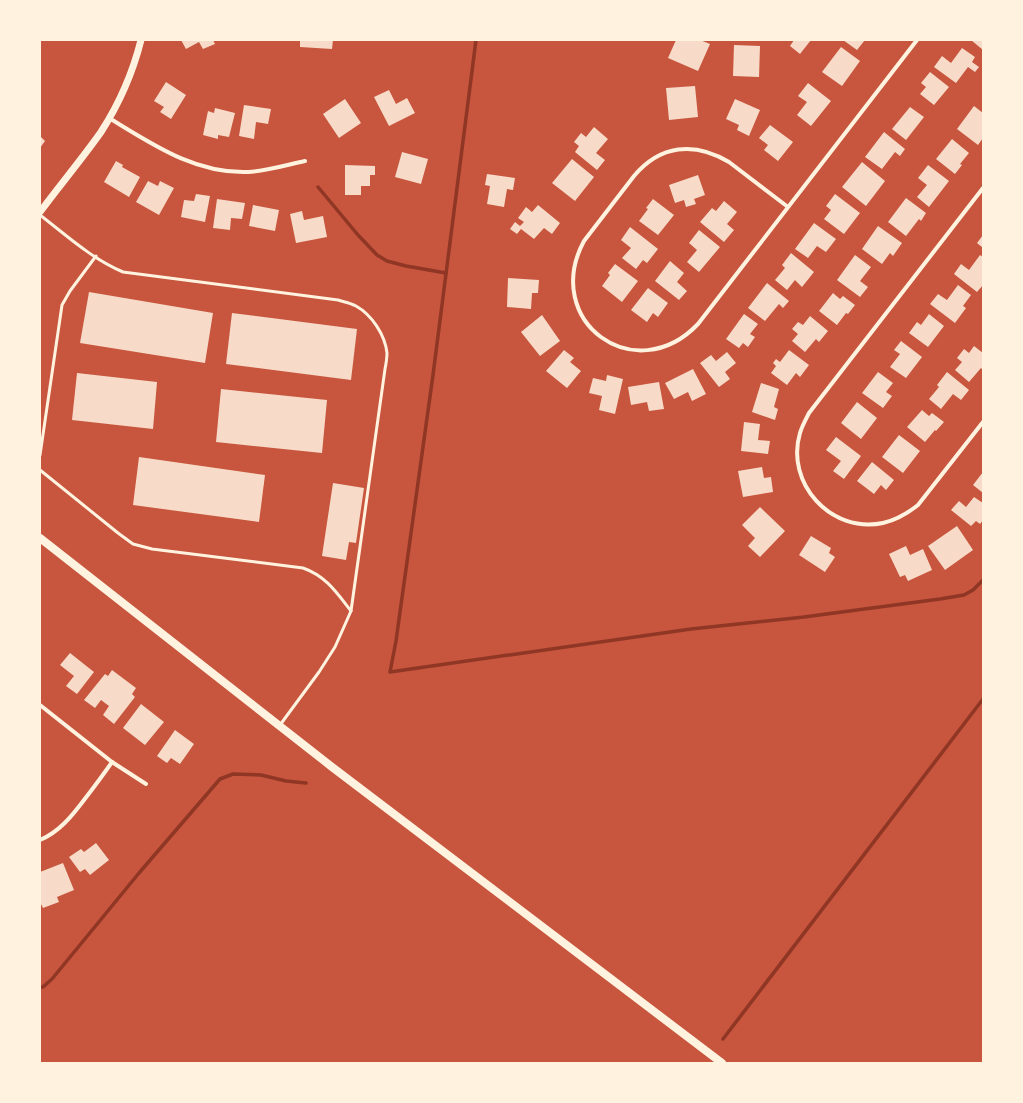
<svg xmlns="http://www.w3.org/2000/svg" width="1023" height="1103" font-family="'Sofia Sans Condensed',sans-serif">
	<style>
		.lines { fill: none; stroke-linecap: round; stroke-linejoin: round }
		.stream { stroke: #8f3625; stroke-width: 3.5 }
		.building { fill: #f7dbc8 }
		.service { stroke: #fff3e0; stroke-width: 3 }
		.minor { stroke: #fff3e0; stroke-width: 4 }
		.tertiary { stroke: #fff3e0; stroke-width: 7 }
		.secondary { stroke: #fff3e0; stroke-width: 8 }
	</style>
	<rect width="100%" height="100%" fill="#c8553d"/>
	<g class="lines">
		<g class="stream">
			<path d="M476,40L433,375L396,641L390,672L691,629L804,617L940,599L964,595L973,590L983,580"/>
			<path d="M318,187L358,235L377,255L387,261L406,266L446,273"/>
			<path d="M40,987H43L52,979L139,873L220,779L233,774L261,775L286,781L306,783"/>
			<path d="M723,1039L983,699"/>
		</g>
	</g>
	<g class="building">
		<path d="M181,40H213L215,44L203,49L199,42L186,49Z"/>
		<path d="M300,40H333L332,49L300,47Z"/>
		<path d="M676,40H688L691,41L692,40H700L710,44L698,71L668,58Z"/>
		<path d="M794,40H811L800,54L790,46Z"/>
		<path d="M843,40H865L857,50Z"/>
		<path d="M971,40H983V50Z"/>
		<path d="M734,45L760,46L759,77L733,76Z"/>
		<path d="M841,47L860,61L842,86L822,72Z"/>
		<path d="M962,48L975,57L972,62L979,67L975,72L968,67L956,83L934,67L942,56L951,63Z"/>
		<path d="M930,72L949,87L934,105L920,94L926,87L921,83Z"/>
		<path d="M166,82L186,95L171,119L160,112L164,107L154,101Z"/>
		<path d="M808,83L831,101L811,126L797,115L807,102L798,96Z"/>
		<path d="M695,86L698,117L669,120L666,88Z"/>
		<path d="M389,90L396,104L407,98L415,113L389,126L374,97Z"/>
		<path d="M345,99L361,123L339,138L323,114Z"/>
		<path d="M735,99L760,110L749,136L737,130L739,125L726,119Z"/>
		<path d="M244,105L271,109L268,124L256,122L254,139L239,136Z"/>
		<path d="M974,106L983,113V138L978,145L957,129Z"/>
		<path d="M910,107L924,117L906,140L892,129Z"/>
		<path d="M215,108L235,113L229,137L218,135V139L203,135L208,111L214,113Z"/>
		<path d="M770,125L793,142L778,161L764,150L768,145L759,138Z"/>
		<path d="M594,127L608,139L596,153L605,160L597,170L575,152L579,146L574,142L581,133L586,137Z"/>
		<path d="M884,132L905,149L900,156L895,152L882,169L865,157Z"/>
		<path d="M40,136L45,141L40,148Z"/>
		<path d="M952,139L969,153L960,164L962,165L955,174L936,159Z"/>
		<path d="M402,152L428,159L421,184L395,177Z"/>
		<path d="M572,159L594,177L575,201L552,183Z"/>
		<path d="M116,161L123,165L122,167L140,177L129,197L104,182Z"/>
		<path d="M862,162L885,181L866,206L842,187Z"/>
		<path d="M345,165L375,166V175H370V186H361V195H345Z"/>
		<path d="M928,165L949,181L929,207L917,197L927,185L918,178Z"/>
		<path d="M487,174L515,178L513,190L507,189L504,207L487,204L490,186L485,185Z"/>
		<path d="M698,175L705,195L694,199L696,204L686,207L684,200L675,203L669,185Z"/>
		<path d="M148,181L158,186L160,181L174,188L159,215L136,202Z"/>
		<path d="M196,194L210,196L205,222L181,217L184,200L194,201Z"/>
		<path d="M835,194L860,213L844,234L824,219L831,210L826,206Z"/>
		<path d="M906,198L926,213L921,221L919,219L906,236L888,222Z"/>
		<path d="M217,199L245,203L242,219L231,218L230,230L213,228Z"/>
		<path d="M653,199L674,215L658,235L639,221L648,209L646,208Z"/>
		<path d="M724,201L737,212L727,224L734,230L724,242L700,222L712,208L716,211Z"/>
		<path d="M253,205L279,210L275,231L249,226Z"/>
		<path d="M538,205L560,223L552,234L544,228L534,239L521,229L517,234L510,229L515,222L520,226L524,222L518,218L526,207L532,212Z"/>
		<path d="M302,211L304,220L323,216L327,237L296,243L290,214Z"/>
		<path d="M814,223L836,239L826,252L817,246L808,258L795,249Z"/>
		<path d="M878,226L902,243L893,256L890,253L882,264L862,249Z"/>
		<path d="M630,227L658,249L647,263L643,260L636,269L622,258L631,248L621,240Z"/>
		<path d="M699,230L720,247L699,272L687,262L697,250L689,243Z"/>
		<path d="M983,235V248L977,243Z"/>
		<path d="M791,253L814,272L802,287L795,280L787,290L775,280L785,268L782,265Z"/>
		<path d="M855,255L871,267L860,281L868,287L860,297L837,280Z"/>
		<path d="M980,255L983,257V285L977,292L954,274L961,264L969,270Z"/>
		<path d="M670,261L684,273L677,282L687,291L679,300L655,281Z"/>
		<path d="M615,264L638,281L622,302L602,286L610,275L608,273Z"/>
		<path d="M508,278L539,280L538,293H532L531,309L507,307Z"/>
		<path d="M767,283L789,301L783,308L779,304L765,321L748,308Z"/>
		<path d="M958,285L971,295L963,306L966,308L955,323L930,304L938,294L947,300Z"/>
		<path d="M648,288L668,303L658,317L653,313L647,322L631,310Z"/>
		<path d="M89,292L213,313L205,363L80,343Z"/>
		<path d="M833,293L840,299L843,296L855,305L848,314L846,313L837,325L819,311Z"/>
		<path d="M232,313L357,329L351,380L226,364Z"/>
		<path d="M744,314L758,324L750,334L755,337L748,347L743,343L739,348L726,339Z"/>
		<path d="M929,314L944,326L928,347L909,333L917,322L921,325Z"/>
		<path d="M542,315L560,341L540,356L521,332Z"/>
		<path d="M810,316L828,331L819,342L816,339L805,352L792,341L798,334L792,329L798,322L803,325Z"/>
		<path d="M901,341L922,357L906,378L890,367L900,354L894,350Z"/>
		<path d="M974,346L983,353V370L981,368L969,382L955,370L962,362L957,358L964,349L969,353Z"/>
		<path d="M564,350L574,358L570,362L581,371L567,388L546,371Z"/>
		<path d="M789,350L809,365L800,377L796,373L787,385L771,373L776,366L773,363L776,359L780,362Z"/>
		<path d="M727,352L736,363L725,372L730,379L719,387L700,363L711,355L716,361Z"/>
		<path d="M693,369L706,394L692,401L688,392L674,399L665,383Z"/>
		<path d="M878,372L893,383L886,392L892,396L883,408L862,393Z"/>
		<path d="M947,372L969,390L961,400L953,394L941,409L929,399L939,387L937,385Z"/>
		<path d="M77,373L157,382L153,429L72,420Z"/>
		<path d="M607,375L623,379L615,414L599,410L602,396L589,393L593,378L606,381Z"/>
		<path d="M659,382L664,409L649,411L647,402L631,405L628,387Z"/>
		<path d="M761,383L779,389L774,407L778,409L775,420L752,412Z"/>
		<path d="M221,389L327,400L322,453L216,442Z"/>
		<path d="M857,402L877,418L861,439L841,423Z"/>
		<path d="M922,410L929,416L932,413L944,422L936,431L935,430L925,442L907,427Z"/>
		<path d="M744,422L760,424L758,440L770,441L768,454L741,451Z"/>
		<path d="M899,435L920,451L903,473L882,457Z"/>
		<path d="M836,437L861,456L844,479L833,471L841,461L826,450Z"/>
		<path d="M139,457L265,475L259,522L133,505Z"/>
		<path d="M872,462L894,480L886,490L881,485L874,494L857,481Z"/>
		<path d="M762,467L764,478L771,477L773,492L743,497L738,471Z"/>
		<path d="M983,472V493L973,485Z"/>
		<path d="M333,483L364,488L356,543L349,542L346,560L322,556Z"/>
		<path d="M974,497L983,503V520L980,524L976,521L971,526L951,510L959,501L966,507Z"/>
		<path d="M760,507L785,531L760,557L748,546L755,538L742,525Z"/>
		<path d="M957,526L973,550L945,570L928,546Z"/>
		<path d="M811,536L831,548L829,553L835,557L825,572L799,555Z"/>
		<path d="M906,546L910,555L923,549L932,570L908,581L905,575L900,577L889,554Z"/>
		<path d="M70,653L94,672L77,694L66,686L74,676L60,665Z"/>
		<path d="M112,670L136,688L132,694L135,697L114,724L103,715L109,706L101,700L95,708L84,700L105,674L108,676Z"/>
		<path d="M141,704L164,722L145,745L123,728Z"/>
		<path d="M175,730L194,744L180,764L171,758L167,763L157,756Z"/>
		<path d="M96,843L109,860L90,875L85,869L80,872L69,857L81,849L84,852Z"/>
		<path d="M63,863L74,890L57,897L59,902L43,908L40,902V872Z"/>
	</g>
	<g class="lines">
		<g class="service">
			<path d="M40,215C66,235 92,259 123,272L338,300C344,302 350,303 356,306C372,315 385,335 387,353C387,358 386,364 385,369L351,611L335,647L319,672L280,725"/>
			<path d="M40,455L62,305L70,291L96,256"/>
			<path d="M40,470L118,533L133,544L152,549L303,568C326,576 337,593 351,611"/>
		</g>
		<g class="minor">
			<path d="M109,118C152,144 195,174 248,172C267,171 286,165 305,161"/>
			<path d="M983,188L809,413C806,419 802,426 800,433C785,483 831,534 883,523C896,520 908,513 918,505L983,422"/>
			<path d="M788,207L729,162C694,141 660,145 634,176L584,241C541,321 635,390 698,324L917,40"/>
			<path d="M40,705L112,762L146,784"/>
			<path d="M40,840C59,832 72,816 84,800C94,787 103,775 112,762"/>
		</g>
		<path class="tertiary" d="M40,212C60,185 82,159 101,132C119,104 133,72 141,40"/>
		<path class="secondary" d="M40,538L332,767L722,1063"/>
	</g>
	<rect width="1023" height="1103" fill="none" stroke="#fff3e0" stroke-width="82"/>
</svg>
